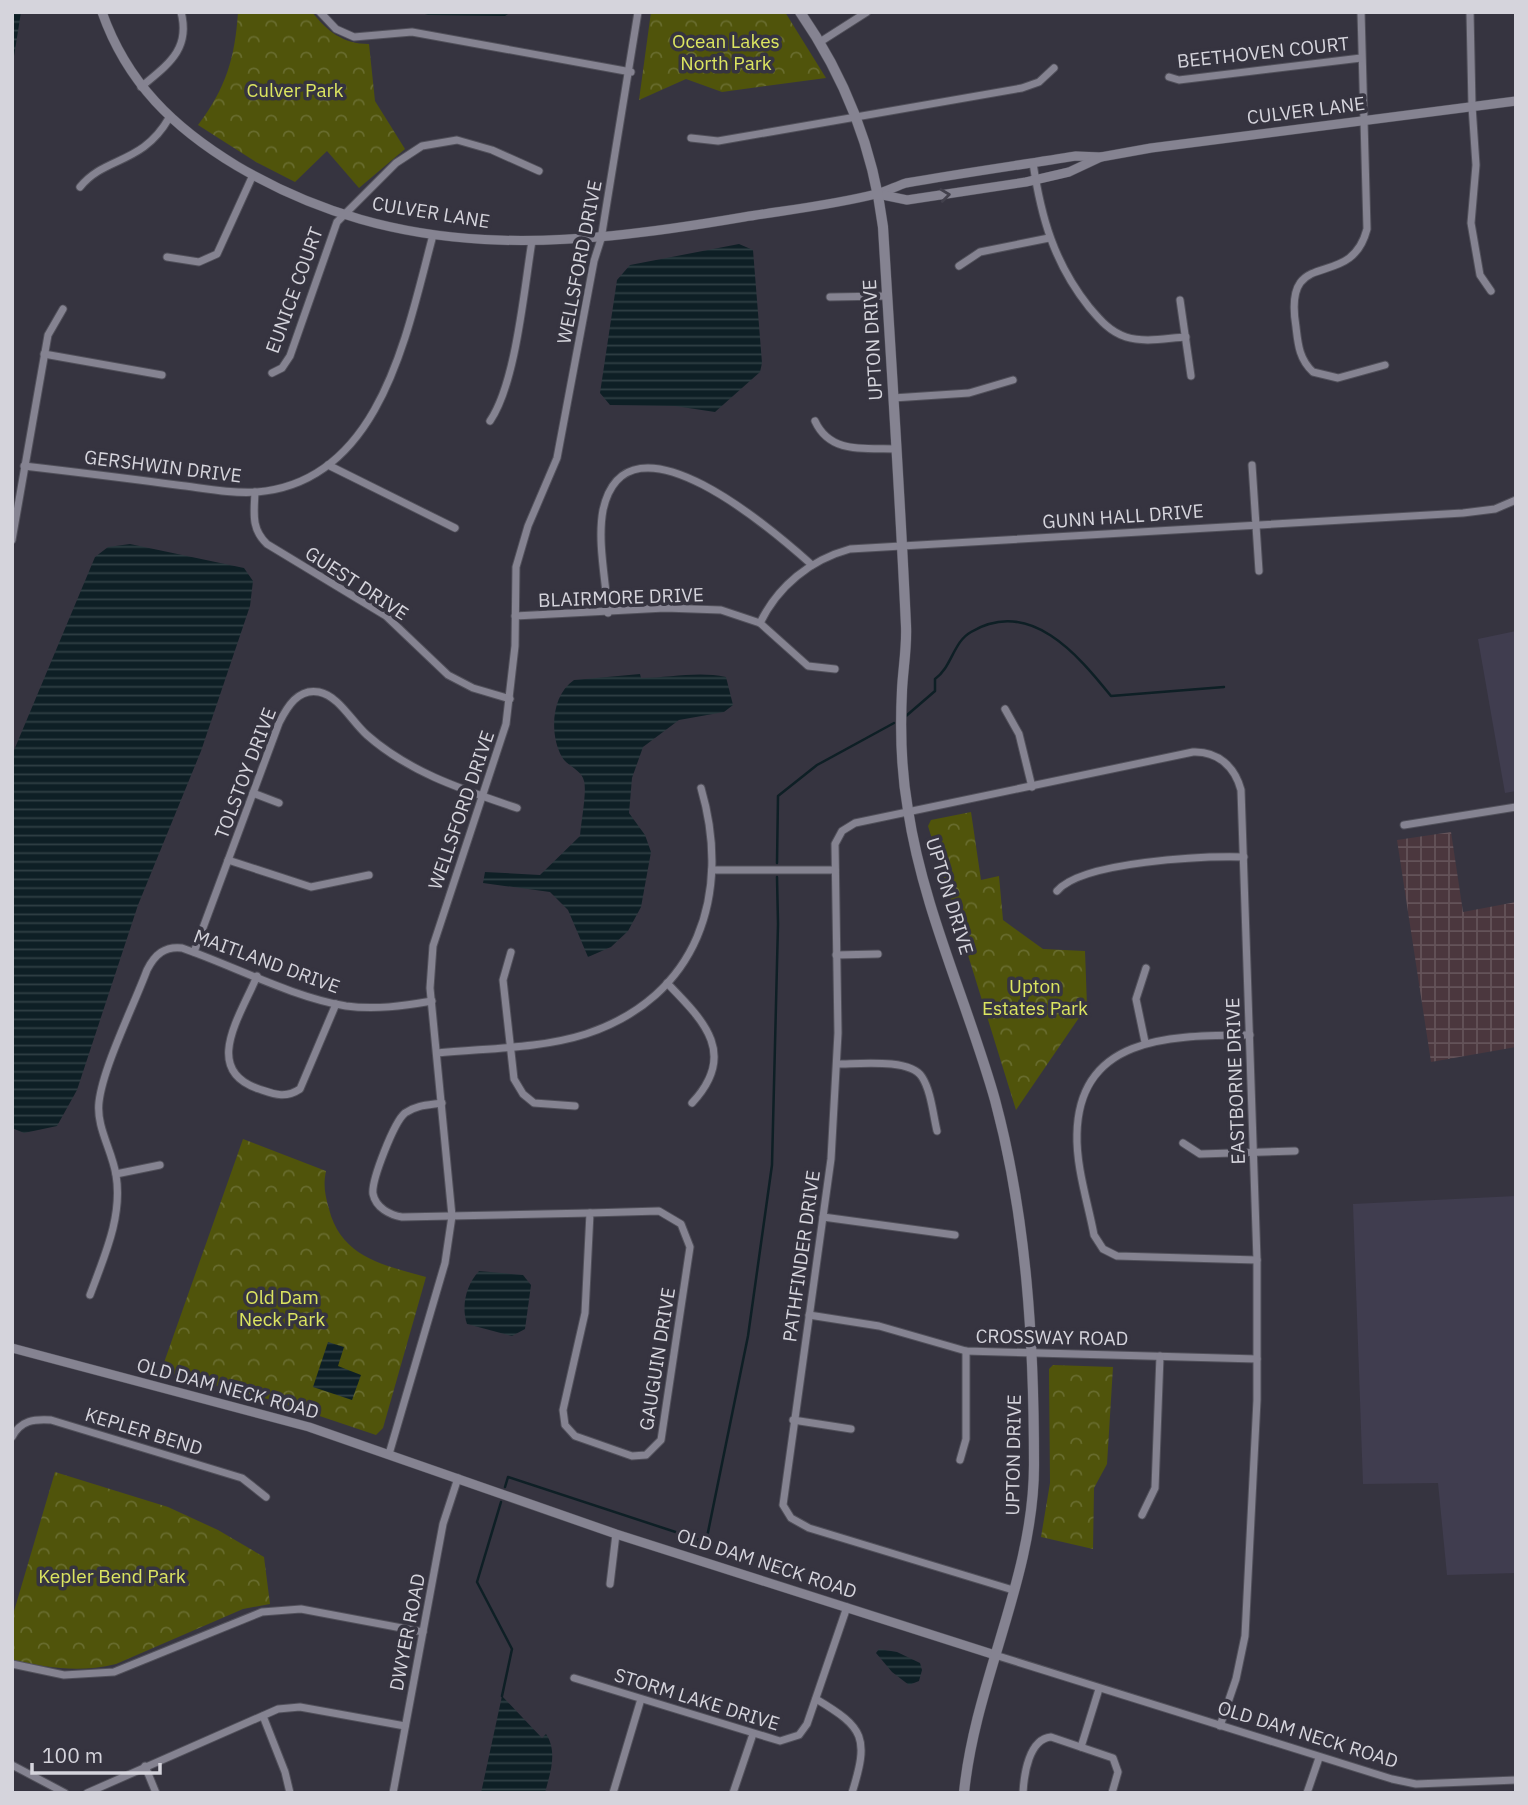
<svg xmlns="http://www.w3.org/2000/svg" width="1528" height="1805" font-family="'IBM Plex Sans',sans-serif">
	<style>
		.built { fill: #403d4f }
		.industrial { fill: url(#industrial-grid) }
		.forest { fill: url(#forest-crowns) }
		.water { fill: url(#water-rules) }
		.lines { fill: none; stroke-linecap: round; stroke-linejoin: round }
		.stream { stroke: #0e1f25; stroke-width: 2.5 }
		.minor-casing { stroke: #51505a; stroke-width: 9 }
		.tertiary-casing { stroke: #51505a; stroke-width: 10 }
		.secondary-casing { stroke: #51505a; stroke-width: 11 }
		.minor { stroke: #858391; stroke-width: 7 }
		.tertiary { stroke: #858391; stroke-width: 9 }
		.secondary { stroke: #858391; stroke-width: 10 }
		.oneway { stroke: #42404c }
		.labels { text-anchor: middle; dominant-baseline: central; stroke-width: 7; stroke-linejoin: round; paint-order: stroke }
		.park-label { font-size: 19px; fill: #dce560; stroke: #363440 }
		.street-label { font-size: 19px; fill: #d5d4dc; stroke: #363440 }
	</style>
	<defs>
		<pattern id="industrial-grid" width="8" height="8" patternUnits="userSpaceOnUse" patternTransform="scale(1.75)"><rect width="8" height="8" fill="#4b373e"/><path d="M0 4h8M4 0v8" fill="none" stroke="#645359"/></pattern>
		<pattern id="forest-crowns" width="20" height="18" patternUnits="userSpaceOnUse" patternTransform="scale(1.75)"><rect width="20" height="18" fill="#50540b"/><path d="M2 6a3 3 0 1 1 6 0M12 15a3 3 0 1 1 6 0" fill="none" stroke="#686c2e"/></pattern>
		<pattern id="water-rules" width="6" height="5" patternUnits="userSpaceOnUse" patternTransform="scale(1.75)"><rect width="6" height="5" fill="#0e1f25"/><path d="M0 2.5h6" fill="none" stroke="#303f44"/></pattern>
	</defs>
	<rect width="100%" height="100%" fill="#363440"/>
	<g class="built">
		<path d="M1516,631V791L1505,793L1478,639Z"/>
		<path d="M1516,1196V1573L1447,1575L1438,1483L1363,1484L1353,1204Z"/>
	</g>
	<path class="industrial" d="M1451,832L1463,912L1516,902V1047L1431,1062L1397,840Z"/>
	<g class="forest">
		<path d="M238,12H312C327,31 343,44 369,44L375,101L405,149L359,188L327,151L295,182L256,162L198,125C226,88 235,58 238,12Z"/>
		<path d="M651,12H785L826,78L722,92L686,79L639,100Z"/>
		<path d="M971,812L981,880L999,876L1003,920L1043,949L1085,951L1087,1006L1016,1110L928,826L931,820Z"/>
		<path d="M243,1139L326,1171C323,1185 325,1195 329,1209C341,1257 383,1265 426,1277L383,1428L376,1435L275,1401L161,1371Z"/>
		<path d="M1053,1365L1113,1367L1107,1464L1094,1488L1093,1549L1041,1537L1050,1483L1049,1369Z"/>
		<path d="M55,1472L168,1507L218,1530L264,1557L270,1604L243,1609L116,1664C79,1673 49,1668 12,1660V1618Z"/>
	</g>
	<g class="water">
		<path d="M12,12H21L12,69Z"/>
		<path d="M418,12H511L505,16L428,15Z"/>
		<path d="M739,244L753,250L762,363L760,372L715,412L675,406L610,405L600,393L617,280L630,265Z"/>
		<path d="M130,544L244,568L253,581L250,606L201,751L138,905L77,1090L57,1126L24,1133L12,1128V755L95,557L108,547Z"/>
		<path d="M640,674L641,678C670,678 697,671 726,677L733,705L724,712L679,720L643,747L632,778L629,813L645,835L651,852L641,907L628,931L611,947L588,957L568,910L550,892L483,883L485,872L540,875L580,836C581,822 587,792 584,781C582,770 567,766 562,757C550,737 550,696 574,680Z"/>
		<path d="M479,1271L523,1275L531,1285L525,1329L512,1336L467,1324C461,1306 466,1285 479,1271Z"/>
		<path d="M328,1342L344,1347L338,1366L361,1375L352,1400L313,1387Z"/>
		<path d="M879,1649L897,1652L920,1663L922,1670L919,1681L909,1685L892,1672L876,1653Z"/>
		<path d="M502,1696L542,1738L546,1734C558,1752 550,1773 545,1793H481Z"/>
	</g>
	<g class="lines">
		<g class="stream">
			<path d="M906,716L935,691V679C952,667 953,642 971,632C1030,597 1078,655 1111,696L1224,687"/>
			<path d="M777,863L778,796L817,765L894,723"/>
			<path d="M505,1487L508,1477L706,1542L748,1336L772,1165L778,924L777,877"/>
			<path d="M501,1502L477,1582L512,1649L502,1696"/>
		</g>
		<defs>
			<g id="minor">
				<path d="M320,12L336,29L354,37L412,32L631,72"/>
				<path d="M1361,12L1367,229C1350,294 1282,242 1296,327C1298,344 1299,359 1313,372L1338,378L1385,365"/>
				<path d="M1470,12L1472,106L1476,165L1471,223L1480,275L1491,291"/>
				<path d="M820,42L867,12"/>
				<path d="M1169,77L1179,80L1361,58"/>
				<path d="M141,87C167,65 191,50 181,12"/>
				<path d="M691,138L718,141L1022,88L1039,82L1054,68"/>
				<path d="M1033,163C1041,217 1054,263 1089,307C1100,320 1110,332 1126,337C1145,343 1167,338 1186,337"/>
				<path d="M80,187C105,156 142,165 169,118"/>
				<path d="M167,257L199,262L217,254L253,175"/>
				<path d="M959,266L980,252L1049,238"/>
				<path d="M830,297L887,296"/>
				<path d="M1180,300L1191,376"/>
				<path d="M44,354L162,375"/>
				<path d="M272,373L282,368L290,356L337,222L396,163L422,146L457,140L492,150L539,171"/>
				<path d="M893,398L969,393L1013,380"/>
				<path d="M490,421C516,383 524,289 532,241"/>
				<path d="M815,421C830,454 864,448 896,449"/>
				<path d="M328,465L455,528"/>
				<path d="M1252,465L1259,571"/>
				<path d="M24,466C75,472 126,478 177,485C203,488 231,494 257,492C381,482 407,332 433,235"/>
				<path d="M255,492C254,513 251,529 267,544L386,616L448,675L473,688L510,699"/>
				<path d="M12,540L48,335L63,309"/>
				<path d="M608,613C606,581 597,542 603,510C627,402 775,532 812,565"/>
				<path d="M515,616L665,608L721,610L760,623L808,666L835,669"/>
				<path d="M760,623C778,586 810,560 850,549L1463,513L1495,509L1516,500"/>
				<path d="M1005,709L1019,734L1032,787"/>
				<path d="M253,793L279,803"/>
				<path d="M1404,825L1516,807"/>
				<path d="M228,860L311,887L369,875"/>
				<path d="M712,870H835"/>
				<path d="M1057,891C1082,861 1205,856 1244,857"/>
				<path d="M194,952L279,723C287,707 298,688 319,692C339,696 352,722 367,735C410,773 464,790 517,808"/>
				<path d="M511,952L503,980L514,1079L523,1094L534,1103L575,1106"/>
				<path d="M836,955L878,954"/>
				<path d="M257,976C241,1015 201,1070 259,1089C274,1094 285,1099 300,1089L336,1004"/>
				<path d="M667,983C704,1021 738,1054 692,1103"/>
				<path d="M1250,1035C1176,1036 1079,1033 1077,1134C1076,1167 1088,1203 1094,1235L1103,1249L1117,1256L1257,1260"/>
				<path d="M1145,1042L1136,999L1146,968"/>
				<path d="M437,1053C486,1048 539,1049 586,1034C698,997 732,894 701,788"/>
				<path d="M837,1064C858,1064 910,1058 922,1077C931,1091 933,1114 937,1131"/>
				<path d="M442,1103C429,1105 416,1105 405,1113C394,1122 371,1181 373,1194C376,1208 390,1215 402,1217L590,1213"/>
				<path d="M1183,1143L1200,1154L1295,1151"/>
				<path d="M116,1174L160,1165"/>
				<path d="M659,1211L681,1224L690,1247L661,1440L646,1455L632,1456L575,1436L565,1425L563,1410L585,1313L590,1213Z"/>
				<path d="M823,1217L955,1235"/>
				<path d="M90,1295C104,1257 123,1216 116,1175C112,1150 96,1127 99,1102C103,1067 134,1005 147,970C155,954 165,946 182,948C234,966 292,997 346,1006C375,1010 403,1006 432,1001"/>
				<path d="M809,1315L879,1326L966,1351L1257,1359"/>
				<path d="M793,1420L851,1429"/>
				<path d="M12,1437C21,1420 34,1419 51,1420L242,1478L266,1497"/>
				<path d="M389,1454L445,1263L452,1216L430,988L433,946L506,724L515,646L516,567L528,526L557,458L594,261L601,239L638,12"/>
				<path d="M960,1460L966,1439V1351"/>
				<path d="M1142,1515L1155,1488L1160,1356"/>
				<path d="M610,1584L616,1534"/>
				<path d="M1013,1590L809,1528L791,1518L783,1505L831,1159L838,1033L835,844L842,831L855,823L1193,752C1218,751 1235,767 1241,790L1257,1260V1400L1245,1636L1236,1679L1220,1726"/>
				<path d="M995,1655L1392,1779L1416,1784L1516,1780"/>
				<path d="M12,1664L64,1675L114,1672L262,1612L301,1609L423,1632"/>
				<path d="M574,1678L780,1741L799,1735L807,1724L847,1607"/>
				<path d="M816,1699C865,1728 869,1738 852,1793"/>
				<path d="M263,1716L285,1772L290,1793"/>
				<path d="M1081,1747L1099,1689"/>
				<path d="M12,1765L65,1793"/>
				<path d="M145,1766L156,1793"/>
				<path d="M87,1793L278,1709L300,1707L405,1726"/>
				<path d="M393,1793L443,1524L458,1478"/>
				<path d="M613,1793L641,1699"/>
				<path d="M733,1793L753,1734"/>
				<path d="M1023,1793C1024,1774 1029,1739 1051,1737L1113,1758L1118,1772L1112,1793"/>
				<path d="M1307,1793L1319,1758"/>
			</g>
			<g id="tertiary">
				<path d="M102,12C127,83 174,128 237,166C402,263 563,248 744,217C787,210 833,205 876,194C886,192 896,186 906,183C963,173 1020,165 1076,156L1101,157"/>
				<path d="M878,194L907,200L1026,182L1069,172L1101,157L1151,148L1516,101"/>
				<path d="M12,1348L309,1427L616,1534L995,1655"/>
			</g>
			<path id="secondary" d="M800,12C845,77 873,148 883,227C891,360 900,493 906,626C907,648 903,669 902,690C900,730 901,770 908,810C923,909 968,1004 995,1100C1027,1219 1034,1343 1034,1465C1034,1578 975,1681 964,1793"/>
		</defs>
		<use href="#minor" class="minor-casing"/>
		<use href="#tertiary" class="tertiary-casing"/>
		<use href="#secondary" class="secondary-casing"/>
		<use href="#minor" class="minor"/>
		<use href="#tertiary" class="tertiary"/>
		<use href="#secondary" class="secondary"/>
	</g>
	<defs><path id="oneway-chevron" d="M-2-3.5L2.5 0L-2 3.5" fill="none" stroke-width="1.6" stroke-linecap="round" stroke-linejoin="round" transform="scale(1.75)"/></defs>
	<use class="oneway" href="#oneway-chevron" transform="translate(945 195) rotate(-7)"/>
	<g class="labels">
		<g class="park-label">
			<text x="726" y="41">Ocean Lakes<tspan x="726" dy="22">North Park</tspan></text>
			<text x="295" y="90">Culver Park</text>
			<text x="1035" y="986">Upton<tspan x="1035" dy="22">Estates Park</tspan></text>
			<text x="282" y="1297">Old Dam<tspan x="282" dy="22">Neck Park</tspan></text>
			<text x="112" y="1576">Kepler Bend Park</text>
		</g>
		<g class="street-label">
			<text transform="translate(1263 52) rotate(-6)">BEETHOVEN COURT</text>
			<text transform="translate(1306 110) rotate(-7)">CULVER LANE</text>
			<text transform="translate(431 212) rotate(9)">CULVER LANE</text>
			<text transform="translate(579 262) rotate(-79)">WELLSFORD DRIVE</text>
			<text transform="translate(294 290) rotate(-70)">EUNICE COURT</text>
			<text transform="translate(872 340) rotate(-93)">UPTON DRIVE</text>
			<text transform="translate(163 466) rotate(7)">GERSHWIN DRIVE</text>
			<text transform="translate(1123 516) rotate(-4)">GUNN HALL DRIVE</text>
			<text transform="translate(357 583) rotate(33)">GUEST DRIVE</text>
			<text transform="translate(621 597) rotate(-2)">BLAIRMORE DRIVE</text>
			<text transform="translate(245 773) rotate(-69)">TOLSTOY DRIVE</text>
			<text transform="translate(461 810) rotate(-71)">WELLSFORD DRIVE</text>
			<text transform="translate(950 896) rotate(73)">UPTON DRIVE</text>
			<text transform="translate(267 961) rotate(20)">MAITLAND DRIVE</text>
			<text transform="translate(1235 1081) rotate(-92)">EASTBORNE DRIVE</text>
			<text transform="translate(801 1256) rotate(-82)">PATHFINDER DRIVE</text>
			<text transform="translate(1052 1337) rotate(1)">CROSSWAY ROAD</text>
			<text transform="translate(657 1359) rotate(-81)">GAUGUIN DRIVE</text>
			<text transform="translate(228 1388) rotate(15)">OLD DAM NECK ROAD</text>
			<text transform="translate(144 1431) rotate(17)">KEPLER BEND</text>
			<text transform="translate(1013 1455) rotate(-89)">UPTON DRIVE</text>
			<text transform="translate(767 1563) rotate(18)">OLD DAM NECK ROAD</text>
			<text transform="translate(407 1632) rotate(-79)">DWYER ROAD</text>
			<text transform="translate(697 1699) rotate(17)">STORM LAKE DRIVE</text>
			<text transform="translate(1308 1734) rotate(17)">OLD DAM NECK ROAD</text>
		</g>
	</g>
	<rect width="1528" height="1805" fill="none" stroke="#d5d4dc" stroke-width="28"/>
	<path d="M32 1763v10h128v-10" fill="none" stroke="#d5d4dc" stroke-width="3.5"/>
	<text x="42" y="1763" font-size="21" fill="#d5d4dc" stroke="#363440" stroke-width="5" paint-order="stroke">100 m</text>
</svg>
